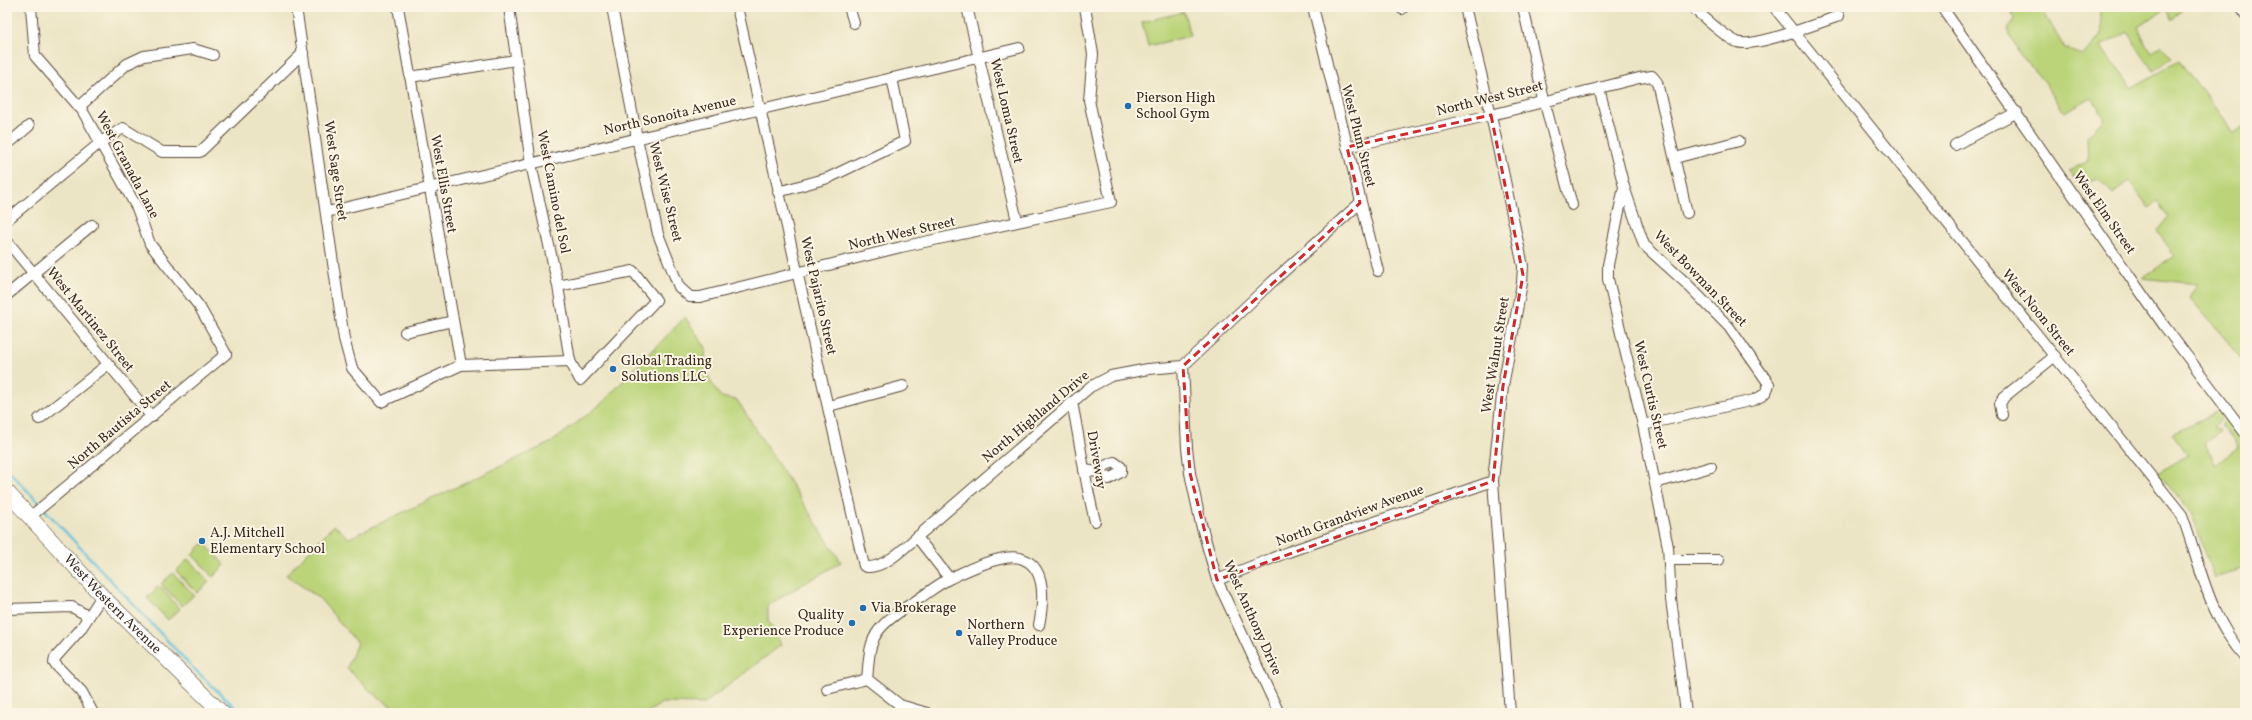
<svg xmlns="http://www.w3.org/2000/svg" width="2252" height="720" font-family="Vollkorn,serif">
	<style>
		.green { fill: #bbd479; stroke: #7b7f4c }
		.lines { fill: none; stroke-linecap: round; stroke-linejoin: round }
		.stream { stroke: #5ec0dd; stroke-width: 2.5 }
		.street-casing { stroke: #564637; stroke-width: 12 }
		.secondary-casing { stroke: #564637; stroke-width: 16 }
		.street { stroke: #fff; stroke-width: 10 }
		.secondary { stroke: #fff; stroke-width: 15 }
		.marked { fill: none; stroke: #d62828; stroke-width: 3; stroke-dasharray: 8 5; stroke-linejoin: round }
		.poi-dot { fill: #1f6fb2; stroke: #fcf5e5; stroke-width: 1.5 }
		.labels { text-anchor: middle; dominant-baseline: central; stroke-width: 4; stroke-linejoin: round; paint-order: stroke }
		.poi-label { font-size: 14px; fill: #3b2a1e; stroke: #fcf5e5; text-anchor: start }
		.street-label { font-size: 14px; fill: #3b2a1e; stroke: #fcf5e5 }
	</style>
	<rect width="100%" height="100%" fill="#fcf5e5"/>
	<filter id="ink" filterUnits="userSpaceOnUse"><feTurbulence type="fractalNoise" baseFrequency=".025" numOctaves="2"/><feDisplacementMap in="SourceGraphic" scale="8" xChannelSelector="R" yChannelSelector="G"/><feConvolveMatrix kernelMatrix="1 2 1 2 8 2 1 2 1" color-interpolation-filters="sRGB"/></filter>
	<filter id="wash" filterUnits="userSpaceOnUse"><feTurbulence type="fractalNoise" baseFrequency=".012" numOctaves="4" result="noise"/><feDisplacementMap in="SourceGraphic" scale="16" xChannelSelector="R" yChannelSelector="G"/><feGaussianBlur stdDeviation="0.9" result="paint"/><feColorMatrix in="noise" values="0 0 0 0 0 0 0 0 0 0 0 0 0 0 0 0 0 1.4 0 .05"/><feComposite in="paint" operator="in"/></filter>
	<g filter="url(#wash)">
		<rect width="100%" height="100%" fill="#ece5c5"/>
		<g class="green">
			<path d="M2010,7H2046L2045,14L2065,49L2082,55L2092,47L2102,34L2099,7H2184L2172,21L2165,9L2138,27L2146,44L2152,53L2161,45L2172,58L2153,71L2127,32L2101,46C2110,62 2124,72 2131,88L2179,61L2220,113L2233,134L2245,125V165L2242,167L2245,172V367L2228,342L2189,297L2197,284L2142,278L2175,256L2157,231L2169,216L2158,202L2149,208L2129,181L2113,194L2098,179L2077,182L2069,171L2088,161L2087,136L2105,118L2091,98L2064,112L2044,82L2019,53L2008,30L2014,19Z"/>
			<path d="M1184,12L1190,36L1148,46L1142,22Z"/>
			<path d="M685,317L706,348C703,370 708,379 721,397L737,400L841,562L768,605V620L781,645L704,704L662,703L647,713H401L370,691L347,668L357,643L320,599L286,575L334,525L349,538L552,442L601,404Z"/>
			<path d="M2222,409L2226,413L2213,426L2221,430L2205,444L2216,465L2238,447L2221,424L2227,418L2245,442V569L2214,578L2191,512L2157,474L2188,455L2173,434Z"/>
			<path d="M204,543L225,565L213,577L192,554Z"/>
			<path d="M188,559L209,582L197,593L176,571Z"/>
			<path d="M173,573L194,595L182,606L161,584Z"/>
			<path d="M159,586L180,609L168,620L147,598Z"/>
		</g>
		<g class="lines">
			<g class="stream">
				<path d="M7,469L41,505"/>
				<path d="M44,509L192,667L241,713"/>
			</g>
		</g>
	</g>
	<g filter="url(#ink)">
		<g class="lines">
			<defs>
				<g id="street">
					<path d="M31,7L35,56L82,110L137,208L150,244L199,306L226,354L31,516"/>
					<path d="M296,7L344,339L352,368L381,402L461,365L570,361"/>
					<path d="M398,7L461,365"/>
					<path d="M509,7L531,164L558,286L570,361L580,380L656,300L633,271L558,286"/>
					<path d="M612,7L637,138L658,234L679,287L690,297H700L901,247L1111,202L1089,100L1093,54L1085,7"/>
					<path d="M737,7L864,566L867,567C885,568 904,548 917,537L1090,387L1111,376L1148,369L1183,366L1272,282L1360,203"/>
					<path d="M849,7L854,23"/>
					<path d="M967,7L1017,221"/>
					<path d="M1313,7L1378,271"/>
					<path d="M1401,7L1402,9"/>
					<path d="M1465,7L1491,115L1523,266L1522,283L1503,386L1493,481L1510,713"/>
					<path d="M1523,7L1544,100L1572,205"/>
					<path d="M1774,7L2182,515C2200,564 2209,618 2245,657"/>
					<path d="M1942,7L2165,327L2245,433"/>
					<path d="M2241,7L2245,14"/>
					<path d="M1695,10C1708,20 1722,35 1737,42C1753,49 1821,22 1839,16"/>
					<path d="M410,77L516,60"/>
					<path d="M1599,88L1624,187L1608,265V279L1643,425L1668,547L1671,599L1686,713"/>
					<path d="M79,107L127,64L144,56L193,49L213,55"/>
					<path d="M7,145L29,126"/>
					<path d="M1955,145L2017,112"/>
					<path d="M1347,147L1491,115L1639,78L1652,76L1657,82L1687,213"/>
					<path d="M1675,158L1739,141"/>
					<path d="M1624,187L1644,245L1686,283L1729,327L1769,384C1767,393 1763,396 1754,400L1643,425"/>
					<path d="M778,192L828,178L905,141L892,78"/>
					<path d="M327,212L1019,48"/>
					<path d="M7,220L101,142L123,128L162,152H200L303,53"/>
					<path d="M7,241L152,417"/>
					<path d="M7,295L92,225"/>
					<path d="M405,332L453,321"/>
					<path d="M1183,366L1187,448L1190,473L1201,524L1217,580L1279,713"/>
					<path d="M1072,402C1080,442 1085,482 1095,521"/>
					<path d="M829,406L903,386"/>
					<path d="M2002,415L2000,404L2004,397L2055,356"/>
					<path d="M39,419L107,365"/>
					<path d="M1084,470L1098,472L1109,479L1121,472V467L1114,462L1100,468L1098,472"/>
					<path d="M1656,483L1711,467"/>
					<path d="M917,537L949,578"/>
					<path d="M1669,560H1719"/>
					<path d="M1217,580L1288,552L1493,481"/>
					<path d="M7,609L72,607L88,616"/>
					<path d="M827,689L867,679"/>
					<path d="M93,713L82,692L54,663L55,658L80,630L102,596"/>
					<path d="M927,713L900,705L867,679C869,662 868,644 879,630C890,616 907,607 920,598C930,591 940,583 951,578C967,570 1002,554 1020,558C1048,566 1043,605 1039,625"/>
				</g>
				<g id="secondary">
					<path id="s1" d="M7,492L102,596L222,713"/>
				</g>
			</defs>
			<use href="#street" class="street-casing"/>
			<use href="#secondary" class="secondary-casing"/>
			<use href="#street" class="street"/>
			<use href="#secondary" class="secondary"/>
		</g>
	</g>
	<path class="marked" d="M1491,115L1523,275L1503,386L1493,481L1217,580L1190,473L1183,366L1360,203L1347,147Z"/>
	<g class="poi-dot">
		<circle cx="1128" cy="106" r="4"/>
		<circle cx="613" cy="369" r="4"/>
		<circle cx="202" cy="541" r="4"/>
		<circle cx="863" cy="608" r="4"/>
		<circle cx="852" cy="623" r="4"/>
		<circle cx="959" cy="633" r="4"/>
	</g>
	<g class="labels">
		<g class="poi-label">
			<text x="1136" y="98">Pierson High<tspan x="1136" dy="16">School Gym</tspan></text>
			<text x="621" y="361">Global Trading<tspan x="621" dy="16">Solutions LLC</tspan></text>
			<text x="210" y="533">A.J. Mitchell<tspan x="210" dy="16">Elementary School</tspan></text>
			<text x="871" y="608">Via Brokerage</text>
			<text x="844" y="615" text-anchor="end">Quality<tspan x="844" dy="16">Experience Produce</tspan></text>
			<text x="967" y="625">Northern<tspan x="967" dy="16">Valley Produce</tspan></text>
		</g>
		<g class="street-label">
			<text transform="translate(1490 99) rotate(-14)">North West Street</text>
			<text transform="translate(1006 111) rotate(77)">West Loma Street</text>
			<text transform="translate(670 116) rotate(-13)">North Sonoita Avenue</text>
			<text transform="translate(1358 136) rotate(76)">West Plum Street</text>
			<text transform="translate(127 165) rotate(62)">West Granada Lane</text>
			<text transform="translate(335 171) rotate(82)">West Sage Street</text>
			<text transform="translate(443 184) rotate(80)">West Ellis Street</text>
			<text transform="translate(553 192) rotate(79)">West Camino del Sol</text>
			<text transform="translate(665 192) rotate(76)">West Wise Street</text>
			<text transform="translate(2104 213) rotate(55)">West Elm Street</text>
			<text transform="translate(902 234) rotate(-13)">North West Street</text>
			<text transform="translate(1700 279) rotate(46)">West Bowman Street</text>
			<text transform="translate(818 296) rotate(77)">West Pajarito Street</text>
			<text transform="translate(2038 313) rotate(51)">West Noon Street</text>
			<text transform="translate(90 320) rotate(51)">West Martinez Street</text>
			<text transform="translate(1496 355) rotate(-81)">West Walnut Street</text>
			<text transform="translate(1650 395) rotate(77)">West Curtis Street</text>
			<text transform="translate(1036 417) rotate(-40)">North Highland Drive</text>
			<text transform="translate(120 425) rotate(-40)">North Bautista Street</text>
			<text transform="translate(1096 460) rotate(80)">Driveway</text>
			<text transform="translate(1350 516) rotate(-20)">North Grandview Avenue</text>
			<text stroke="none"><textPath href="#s1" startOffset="154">West Western Avenue</textPath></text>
			<text transform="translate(1252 618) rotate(66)">West Anthony Drive</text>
		</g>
	</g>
	<rect width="2252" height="720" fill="none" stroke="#fcf5e5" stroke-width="24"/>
</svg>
